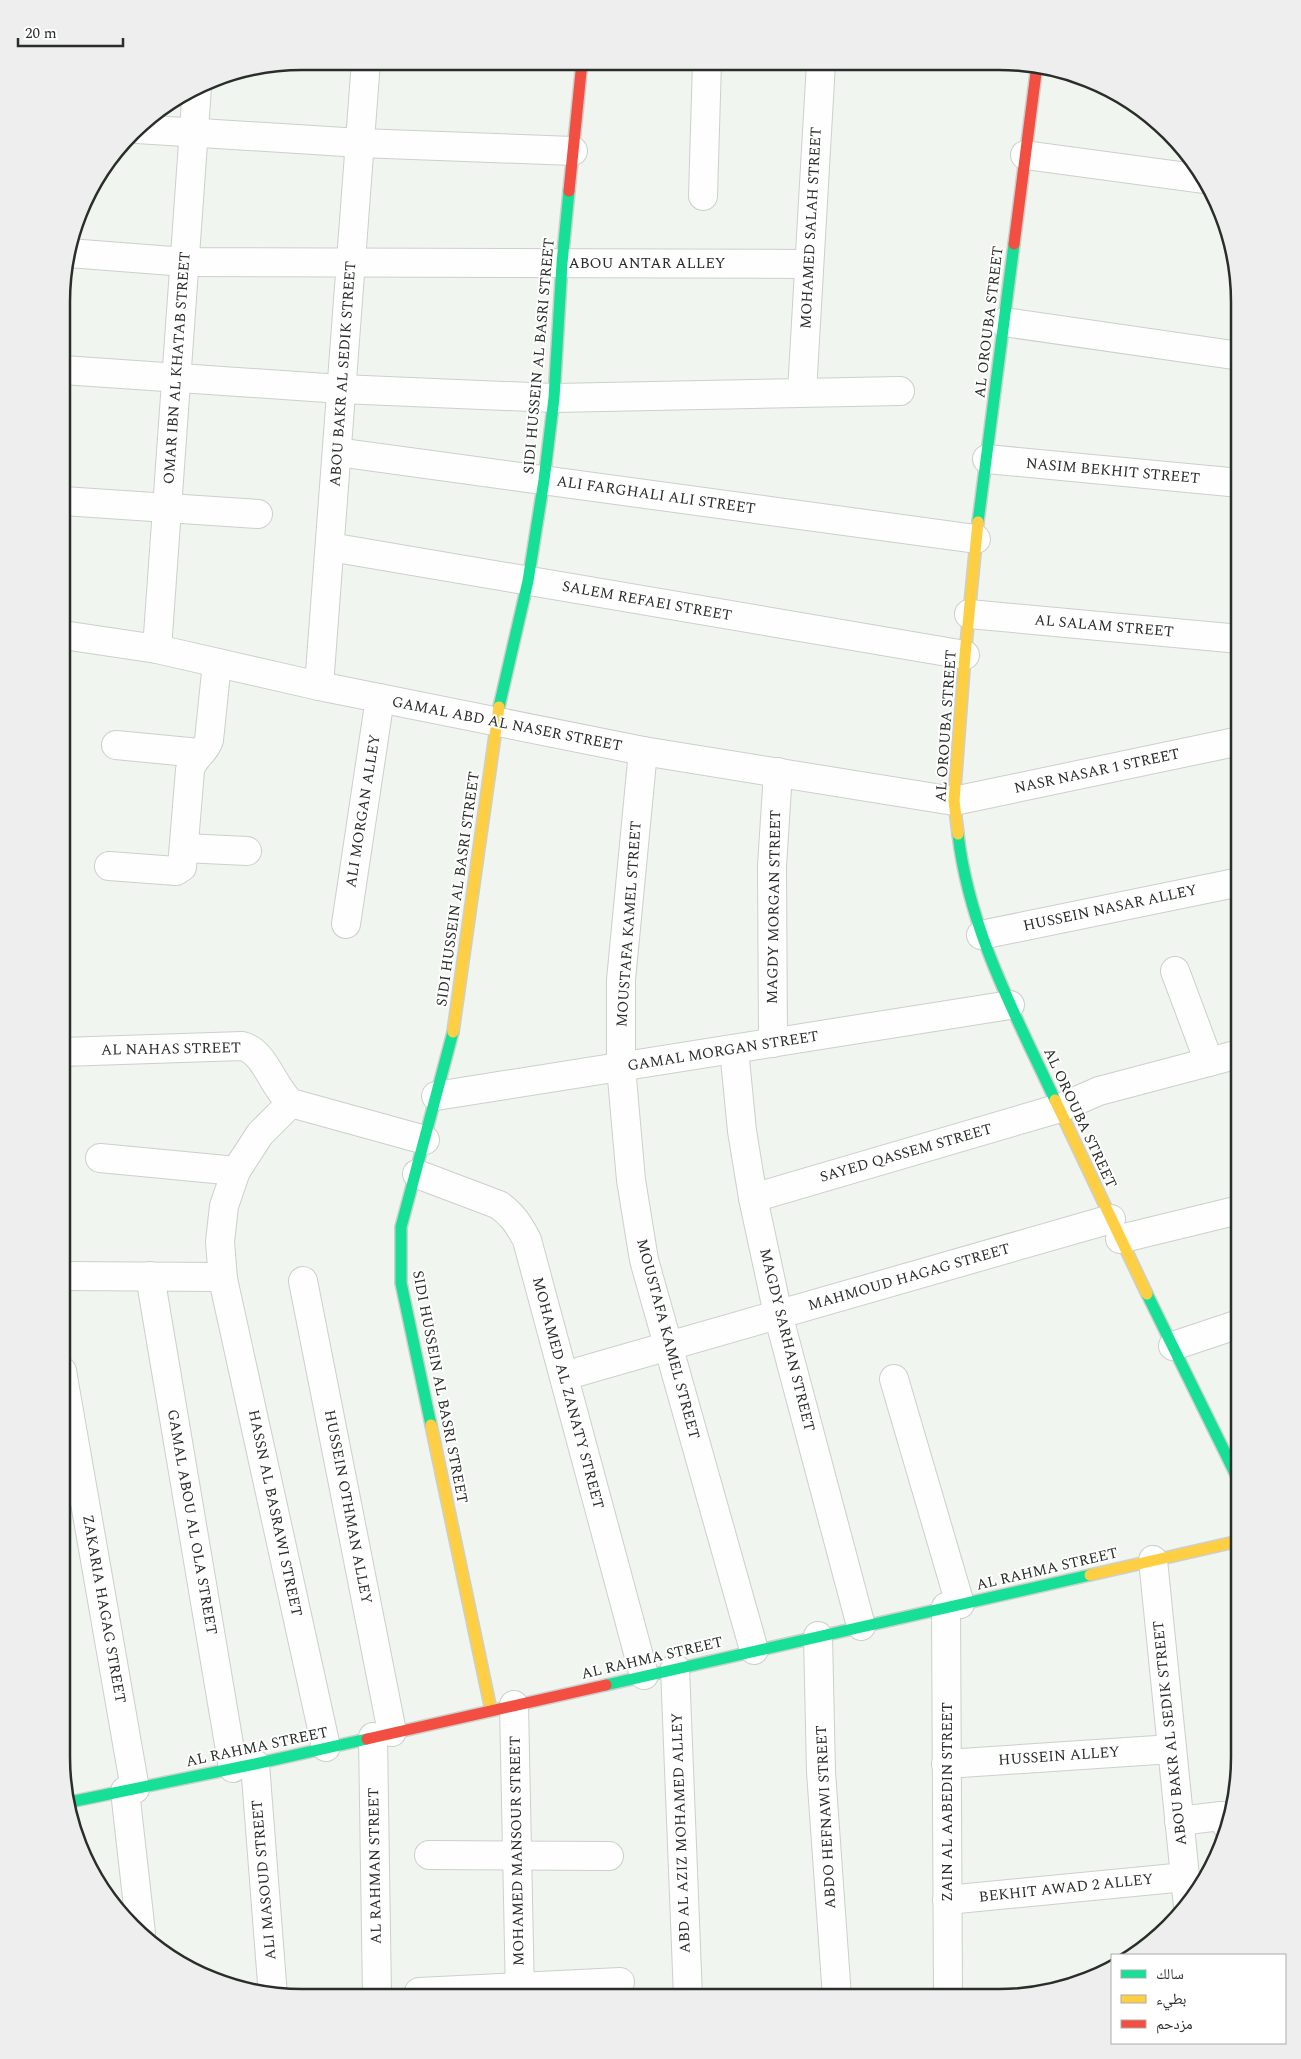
<svg xmlns="http://www.w3.org/2000/svg" width="1301" height="2059" font-family="Spectral,'Noto Naskh Arabic',serif">
	<style>
		.lines { fill: none; stroke-linecap: round; stroke-linejoin: round }
		.street-casing { stroke: #ccd0cb; stroke-width: 30 }
		.fast-casing { stroke: #ccd0cb; stroke-width: 14 }
		.slow-casing { stroke: #ccd0cb; stroke-width: 14 }
		.jam-casing { stroke: #ccd0cb; stroke-width: 14 }
		.street { stroke: #fdfefd; stroke-width: 28 }
		.fast { stroke: #16e098; stroke-width: 11 }
		.slow { stroke: #ffcf43; stroke-width: 11 }
		.jam { stroke: #f24e42; stroke-width: 11 }
		.labels { text-anchor: middle; dominant-baseline: central; stroke-width: 4; stroke-linejoin: round; paint-order: stroke }
		.street-label { font-size: 15px; fill: #2a2e2a; stroke: #fff }
		.rim { fill: none; stroke: #2a2e2a; stroke-width: 2.5 }
	</style>
	<rect width="100%" height="100%" fill="#f0f5ef"/>
	<g class="lines">
		<defs>
			<g id="street">
				<path d="M137,129L360,143L573,151"/>
				<path d="M1025,155L1203,179"/>
				<path d="M703,196L707,62"/>
				<path d="M69,253L185,262L809,264"/>
				<path d="M1004,322L1240,356"/>
				<path d="M63,370L341,389L554,398L900,391"/>
				<path d="M802,392L821,63"/>
				<path d="M337,452L976,539"/>
				<path d="M987,459L1240,483"/>
				<path d="M63,501L258,514"/>
				<path d="M330,547L965,655"/>
				<path d="M969,614L1240,639"/>
				<path d="M63,635L157,649L319,686L643,751L954,801L1240,741"/>
				<path d="M157,649L197,87"/>
				<path d="M319,686L366,61"/>
				<path d="M116,745L199,753"/>
				<path d="M643,751L621,980V1067L631,1180L644,1260L754,1650"/>
				<path d="M184,848L247,851"/>
				<path d="M109,866L176,871L182,867L190,770C193,757 205,753 209,740L217,663"/>
				<path d="M346,924L380,698"/>
				<path d="M981,935L1240,882"/>
				<path d="M1175,971L1209,1062"/>
				<path d="M773,1043L772,866L778,772"/>
				<path d="M734,1049L742,1131L753,1198L778,1314L861,1626"/>
				<path d="M62,1052L242,1046C265,1051 273,1088 291,1103L425,1140"/>
				<path d="M436,1096L1010,1005"/>
				<path d="M291,1103L260,1134L236,1171L224,1206L220,1242L223,1279L326,1747"/>
				<path d="M100,1158L236,1171"/>
				<path d="M417,1174L499,1205C513,1215 519,1225 527,1240L644,1675"/>
				<path d="M753,1198L1060,1108L1099,1091L1239,1054"/>
				<path d="M1120,1239L1239,1210"/>
				<path d="M62,1276L217,1277L223,1279"/>
				<path d="M150,1276L233,1768"/>
				<path d="M303,1281L392,1732"/>
				<path d="M1173,1346L1239,1324"/>
				<path d="M62,1371L135,1789"/>
				<path d="M564,1376L1111,1219"/>
				<path d="M894,1379L960,1604"/>
				<path d="M1153,1560L1188,1906"/>
				<path d="M946,1607L948,1998"/>
				<path d="M818,1636L821,1772L837,1997"/>
				<path d="M675,1668L688,1997"/>
				<path d="M514,1705L520,1996"/>
				<path d="M373,1737L377,1996"/>
				<path d="M255,1764L273,1996"/>
				<path d="M946,1764L1172,1749"/>
				<path d="M125,1791L141,1933"/>
				<path d="M1179,1821L1221,1816H1224L1227,1826"/>
				<path d="M429,1855L609,1856"/>
				<path d="M947,1900L1185,1877"/>
				<path d="M419,1992L620,1982"/>
			</g>
			<g id="fast">
				<path d="M978,522L1014,244"/>
				<path d="M499,707L528,581L544,480L554,398L562,263L569,191"/>
				<path d="M958,834C969,930 1015,1014 1055,1100"/>
				<path d="M1147,1294L1239,1481"/>
				<path d="M431,1425L401,1283V1227L453,1032"/>
				<path d="M606,1685L1090,1575"/>
				<path d="M70,1802L255,1764L367,1739"/>
			</g>
			<g id="slow">
				<path d="M958,834L954,801L965,655L978,522"/>
				<path d="M453,1032L499,707"/>
				<path d="M1055,1100L1147,1294"/>
				<path d="M431,1425L491,1710"/>
				<path d="M1090,1575L1239,1541"/>
			</g>
			<g id="jam">
				<path d="M569,191L582,62"/>
				<path d="M1014,244L1037,65"/>
				<path d="M367,1739L606,1685"/>
			</g>
		</defs>
		<use href="#street" class="street-casing"/>
		<use href="#fast" class="fast-casing"/>
		<use href="#slow" class="slow-casing"/>
		<use href="#jam" class="jam-casing"/>
		<use href="#street" class="street"/>
		<use href="#fast" class="fast"/>
		<use href="#slow" class="slow"/>
		<use href="#jam" class="jam"/>
	</g>
	<g class="labels">
		<g class="street-label">
			<text transform="translate(811 228) rotate(-87)">MOHAMED SALAH STREET</text>
			<text x="647" y="263">ABOU ANTAR ALLEY</text>
			<text transform="translate(989 322) rotate(-83)">AL OROUBA STREET</text>
			<text transform="translate(539 356) rotate(-85)">SIDI HUSSEIN AL BASRI STREET</text>
			<text transform="translate(177 368) rotate(-86)">OMAR IBN AL KHATAB STREET</text>
			<text transform="translate(343 374) rotate(-86)">ABOU BAKR AL SEDIK STREET</text>
			<text transform="translate(1113 471) rotate(5)">NASIM BEKHIT STREET</text>
			<text transform="translate(656 495) rotate(8)">ALI FARGHALI ALI STREET</text>
			<text transform="translate(647 601) rotate(10)">SALEM REFAEI STREET</text>
			<text transform="translate(1104 626) rotate(5)">AL SALAM STREET</text>
			<text transform="translate(507 724) rotate(11)">GAMAL ABD AL NASER STREET</text>
			<text transform="translate(946 726) rotate(-86)">AL OROUBA STREET</text>
			<text transform="translate(1097 771) rotate(-12)">NASR NASAR 1 STREET</text>
			<text transform="translate(363 811) rotate(-81)">ALI MORGAN ALLEY</text>
			<text transform="translate(458 889) rotate(-82)">SIDI HUSSEIN AL BASRI STREET</text>
			<text transform="translate(774 907) rotate(-89)">MAGDY MORGAN STREET</text>
			<text transform="translate(1110 908) rotate(-12)">HUSSEIN NASAR ALLEY</text>
			<text transform="translate(629 924) rotate(-86)">MOUSTAFA KAMEL STREET</text>
			<text transform="translate(171 1049) rotate(-1)">AL NAHAS STREET</text>
			<text transform="translate(723 1051) rotate(-9)">GAMAL MORGAN STREET</text>
			<text transform="translate(1080 1118) rotate(65)">AL OROUBA STREET</text>
			<text transform="translate(906 1153) rotate(-16)">SAYED QASSEM STREET</text>
			<text transform="translate(909 1277) rotate(-16)">MAHMOUD HAGAG STREET</text>
			<text transform="translate(668 1339) rotate(75)">MOUSTAFA KAMEL STREET</text>
			<text transform="translate(787 1340) rotate(76)">MAGDY SARHAN STREET</text>
			<text transform="translate(440 1387) rotate(79)">SIDI HUSSEIN AL BASRI STREET</text>
			<text transform="translate(568 1393) rotate(75)">MOHAMED AL ZANATY STREET</text>
			<text transform="translate(348 1507) rotate(79)">HUSSEIN OTHMAN ALLEY</text>
			<text transform="translate(275 1513) rotate(78)">HASSN AL BASRAWI STREET</text>
			<text transform="translate(192 1522) rotate(80)">GAMAL ABOU AL OLA STREET</text>
			<text transform="translate(1047 1569) rotate(-13)">AL RAHMA STREET</text>
			<text transform="translate(104 1609) rotate(80)">ZAKARIA HAGAG STREET</text>
			<text transform="translate(652 1658) rotate(-13)">AL RAHMA STREET</text>
			<text transform="translate(1170 1733) rotate(-96)">ABOU BAKR AL SEDIK STREET</text>
			<text transform="translate(257 1747) rotate(-12)">AL RAHMA STREET</text>
			<text transform="translate(1059 1756) rotate(-4)">HUSSEIN ALLEY</text>
			<text transform="translate(947 1802) rotate(-90)">ZAIN AL AABEDIN STREET</text>
			<text transform="translate(826 1817) rotate(-93)">ABDO HEFNAWI STREET</text>
			<text transform="translate(681 1833) rotate(-92)">ABD AL AZIZ MOHAMED ALLEY</text>
			<text transform="translate(517 1851) rotate(-91)">MOHAMED MANSOUR STREET</text>
			<text transform="translate(375 1866) rotate(-91)">AL RAHMAN STREET</text>
			<text transform="translate(264 1880) rotate(-95)">ALI MASOUD STREET</text>
			<text transform="translate(1066 1888) rotate(-6)">BEKHIT AWAD 2 ALLEY</text>
		</g>
	</g>
	<path d="M0 0H1301V2059H0ZM302 70H999A232 232 0 0 1 1231 302V1757A232 232 0 0 1 999 1989H302A232 232 0 0 1 70 1757V302A232 232 0 0 1 302 70Z" fill="#eee" fill-rule="evenodd"/>
	<path class="rim" d="M302 70H999A232 232 0 0 1 1231 302V1757A232 232 0 0 1 999 1989H302A232 232 0 0 1 70 1757V302A232 232 0 0 1 302 70Z"/>
	<rect x="1111" y="1954" width="175" height="90" fill="#ffffff" stroke="#aaabaa"/>
	<rect x="1121" y="1970" width="25" height="8" fill="#16e098" stroke="#aaabaa"/>
	<text x="1156" y="1979" font-size="15" fill="#2a2e2a">سالك</text>
	<rect x="1121" y="1995" width="25" height="8" fill="#ffcf43" stroke="#aaabaa"/>
	<text x="1156" y="2004" font-size="15" fill="#2a2e2a">بطيء</text>
	<rect x="1121" y="2020" width="25" height="8" fill="#f24e42" stroke="#aaabaa"/>
	<text x="1156" y="2029" font-size="15" fill="#2a2e2a">مزدحم</text>
	<path d="M18 38v8h105v-8" fill="none" stroke="#2a2e2a" stroke-width="2.5"/>
	<text x="25" y="38" font-size="15" fill="#2a2e2a" stroke="#ffffff" stroke-width="4" paint-order="stroke">20 m</text>
</svg>
